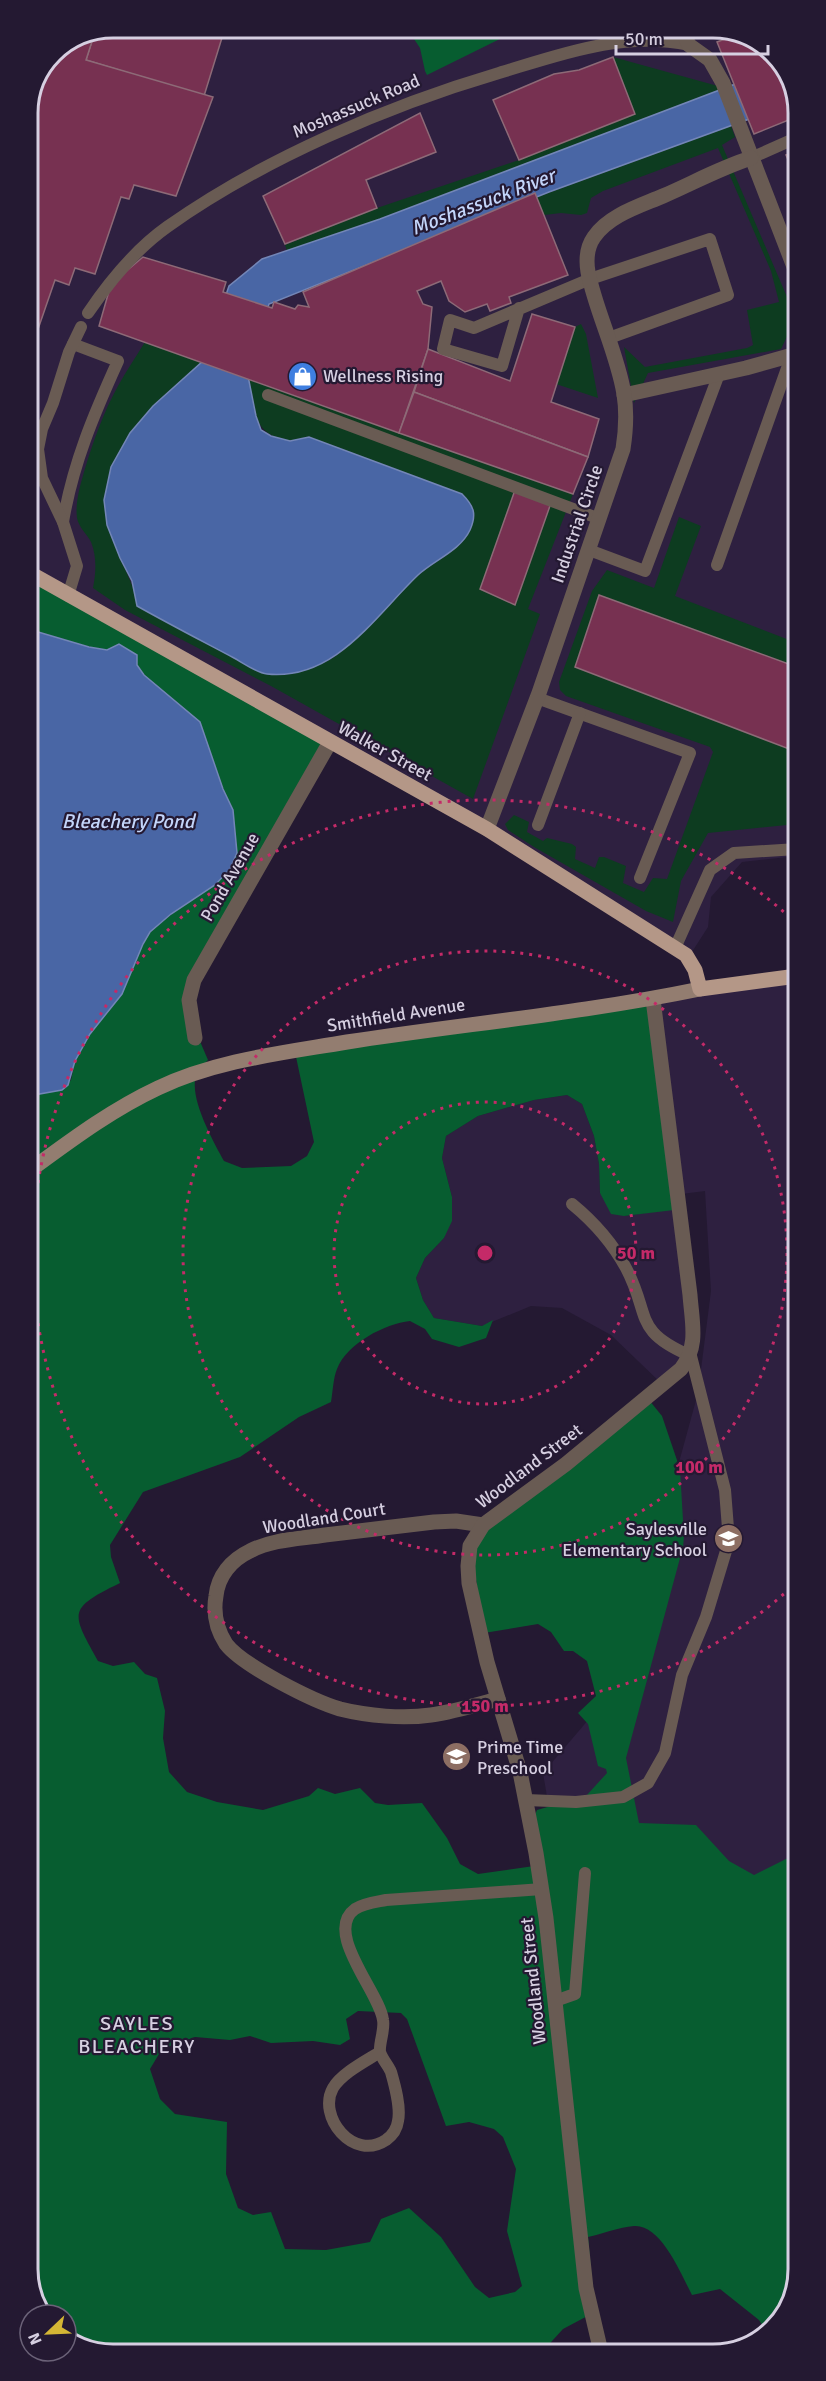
<svg xmlns="http://www.w3.org/2000/svg" width="826" height="2381" font-family="Signika,sans-serif">
	<style>
		.built { fill: #2e2040; fill-rule: evenodd }
		.green { fill: #0d3c20 }
		.forest { fill: #075d30; fill-rule: evenodd }
		.water { fill: #4966a5; stroke: #7386b7; stroke-width: 1.5 }
		.building { fill: #773151; stroke: #8d6a77; stroke-width: 1.5 }
		.lines { fill: none; stroke-linecap: round; stroke-linejoin: round }
		.service { stroke: #695b53; stroke-width: 12 }
		.minor { stroke: #695b53; stroke-width: 15 }
		.secondary { stroke: #937d70; stroke-width: 15 }
		.primary { stroke: #b49787; stroke-width: 15 }
		.ring { fill: none; stroke: #c42a68; stroke-width: 3; stroke-dasharray: 3 6 }
		.labels { text-anchor: middle; dominant-baseline: central; stroke-width: 4.5; stroke-linejoin: round; paint-order: stroke }
		.street-label { font-size: 18px; fill: #d6cfe1; stroke: #241932 }
		.poi-label { font-size: 18px; fill: #d6cfe1; stroke: #241932; text-anchor: start }
		.water-label { font-size: 20px; font-style: italic; fill: #c3d5fa; stroke: #241932 }
		.neighbourhood-label { font-size: 20px; letter-spacing: 1.5px; fill: #d6cfe1; stroke: #241932 }
		.rim { fill: none; stroke: #d6cfe1; stroke-width: 3 }
		.centre { fill: #c42a68; stroke: #241932; stroke-width: 3 }
		.ring-label { font-size: 18px; text-anchor: middle; font-weight: bold; fill: #c42a68; stroke: #241932; stroke-width: 4.5; stroke-linejoin: round; paint-order: stroke }
	</style>
	<rect width="100%" height="100%" fill="#241932"/>
	<g class="built">
		<path d="M113,27H719L766,45L796,90L797,856L742,862L711,897L708,927L690,955L28,567L27,107L52,52ZM716,90L743,121L549,192L269,304L247,371L256,416L420,573L371,625L153,406L204,360L262,259L639,122Z"/>
		<path d="M797,979L798,1879L766,1894L557,1855L543,1773L618,1685L698,1393L711,1291L705,1191L681,1194L654,998Z"/>
		<path d="M567,1095L582,1104L594,1136L599,1164L600,1193L624,1216L681,1208L687,1358L662,1384L611,1335L562,1308L531,1306L482,1326L434,1318L423,1300L416,1278L425,1258L444,1238L452,1197L442,1158L446,1136L478,1116L534,1100Z"/>
	</g>
	<g class="green">
		<path d="M613,57L725,88L380,219L287,251L285,245L377,208L519,160L635,114Z"/>
		<path d="M731,126L735,137L722,145L796,318L781,349L648,373L634,403L624,347L645,367L747,348L753,345L747,310L779,302L771,271L718,148L603,191L591,198L587,213L581,215L561,213L544,215L537,197Z"/>
		<path d="M581,324L586,334L598,398L556,384L575,327Z"/>
		<path d="M145,342L204,360L153,406L130,433L111,467L104,500L107,525L136,595L291,672C308,668 324,665 338,654C370,631 391,597 421,573C436,560 461,550 469,531C477,514 474,506 462,494L309,437C298,440 291,442 281,439C251,430 254,405 248,379L573,494L528,609L540,614L473,799L271,686L125,610L93,588C96,573 97,557 91,542C87,534 79,528 77,518C75,503 80,486 84,472C93,442 103,413 118,386C126,371 136,357 145,342Z"/>
		<path d="M679,517L701,526L675,596L797,643V801L787,825L708,833L681,881L673,922L646,911L534,847L508,830L505,824L514,815L529,822L527,832L543,841L547,838L572,844L576,847L575,859L595,868L599,857H604L626,866L623,883L644,892L653,878L667,879L713,752L710,747L566,696L560,690L559,682L592,591L607,570L654,588Z"/>
	</g>
	<g class="forest">
		<path d="M406,27H524L427,75L425,71L420,48Z"/>
		<path d="M28,567L326,738L192,985L190,1018L208,1060C203,1065 198,1070 196,1076C189,1098 213,1141 224,1161L242,1168L291,1166L307,1156L314,1142L295,1052L654,998L674,1210L624,1216L611,1214L600,1193L599,1164L594,1136L582,1104L567,1095L534,1100L478,1116L446,1136L442,1158L452,1197V1221L444,1238L425,1258L416,1278L423,1300L434,1318L482,1326L493,1320L486,1338L459,1347L432,1339L425,1329L410,1321C385,1324 347,1343 337,1369C333,1379 333,1391 331,1402L299,1417L240,1457L143,1492L110,1545L111,1557L120,1583C67,1609 71,1612 98,1661L113,1666L134,1662L145,1674L157,1678L165,1711L163,1738L169,1772L187,1792L217,1802L263,1810L309,1796L318,1788L335,1794L360,1788L375,1803L388,1805L422,1803L447,1838L460,1864L478,1874L541,1865L535,1815L537,1810L586,1796L607,1773L606,1769L598,1766L588,1724L578,1713L596,1696L587,1661L573,1651H564L551,1632L538,1624L484,1633L474,1566L478,1534L649,1400L662,1416L680,1469L684,1537L683,1547L626,1758L639,1823L696,1825L729,1861L754,1875L798,1853L799,2269L782,2320L766,2331L759,2320L720,2289L692,2295C681,2274 661,2224 634,2226C619,2227 602,2234 588,2237L595,2312L563,2329L542,2352L107,2354L66,2338V2315H46L30,2291L28,1096L62,1090L71,1080L75,1061L90,1034L122,994L143,944L150,932L172,914L215,885L230,869L237,853L233,810L223,789L200,722L144,675L137,665V655L119,644L107,650L89,647L28,629ZM358,2011L401,2013L407,2019L446,2126L469,2122L494,2129L503,2137L516,2169L507,2231L522,2286L515,2292L489,2298L475,2287L441,2237L409,2208L381,2219L370,2242L326,2250L285,2249L271,2212L253,2215L238,2208L226,2174L227,2122L175,2114L160,2099L150,2069L162,2049L195,2037L230,2040L250,2036L271,2043L313,2041L340,2045L350,2039L346,2019Z"/>
	</g>
	<g class="water">
		<path d="M780,67L796,102L549,192L269,304L247,371L256,416L261,430L271,436L290,441L309,437L462,494C474,506 477,514 470,530C460,551 434,560 418,575C375,616 335,681 267,674C257,673 243,663 234,658C202,641 169,624 137,606L132,581L120,558L107,525L104,500L111,467L130,433L153,406L204,360L229,286L262,259L380,219Z"/>
		<path d="M28,629L89,647L107,650L119,644L137,655V665L144,675L200,722L223,789L233,810L237,853L230,869L215,885L171,914L150,932L143,944L122,994L90,1034L75,1061L68,1085L62,1090L28,1096Z"/>
	</g>
	<g class="building">
		<path d="M113,27L225,28L204,96L86,60L94,35Z"/>
		<path d="M738,34L766,45L796,90V117L754,134L717,42Z"/>
		<path d="M94,35L86,60L213,97L176,196L134,185L129,199L121,197L95,274L75,268L69,285L55,280L27,361V107L52,52Z"/>
		<path d="M613,57L635,114L519,160L493,100L554,74L579,70Z"/>
		<path d="M420,113L436,152L366,180L377,208L285,244L263,196Z"/>
		<path d="M796,151V179L786,155Z"/>
		<path d="M535,193L568,275L509,297L511,303L490,311L487,304L465,312L449,301L441,281L417,291L423,304L432,307L428,349L399,433L99,326L111,284L143,257L226,282L223,292L272,308L274,302L295,309L298,305L309,307L303,292Z"/>
		<path d="M532,314L575,327L551,402L599,419L588,457L414,392L428,349L510,381Z"/>
		<path d="M414,392L588,457L573,494L399,433Z"/>
		<path d="M515,490L551,503L515,605L480,589Z"/>
		<path d="M599,595L797,667V752L575,667Z"/>
	</g>
	<g class="lines">
		<g class="service">
			<path d="M751,158L796,138"/>
			<path d="M519,308L502,366L443,349L450,320L474,328L590,279L710,239L728,295L609,338"/>
			<path d="M88,313C109,282 136,249 167,227C263,159 387,106 499,73C562,54 623,31 689,45"/>
			<path d="M268,395L600,519"/>
			<path d="M63,522C73,463 94,414 118,361L73,344"/>
			<path d="M589,550L645,571L719,374"/>
			<path d="M717,565L791,357"/>
			<path d="M68,596L77,566L63,522L42,478L38,449L42,429L53,403L69,352L81,327"/>
			<path d="M537,698L690,753L640,878"/>
			<path d="M538,825L580,713"/>
			<path d="M675,948L710,870L734,853L797,849"/>
			<path d="M526,1800L576,1802L623,1797L648,1783L665,1753L682,1675L706,1617L729,1541L725,1490L691,1356C632,1331 651,1315 626,1268C612,1242 594,1222 572,1204"/>
			<path d="M555,2001L575,1994L585,1873"/>
			<path d="M380,2052C366,2061 342,2073 333,2088C317,2116 353,2162 386,2140C393,2135 397,2129 398,2121C401,2107 395,2086 391,2072C388,2065 382,2059 380,2052C379,2042 385,2030 383,2020C380,1993 323,1932 355,1909C364,1903 376,1902 386,1900L542,1889"/>
		</g>
		<g class="minor">
			<path d="M681,27L689,45L710,60L723,83L796,272"/>
			<path d="M624,395L746,368L796,354"/>
			<path d="M487,829L539,693L623,449C626,430 627,413 624,394C617,352 596,312 588,272C586,260 587,247 594,237C609,215 640,206 663,196C693,183 720,168 751,158"/>
			<path d="M195,1038L189,1000L194,980L330,742"/>
			<path d="M483,1525L456,1521L434,1522C398,1526 361,1531 325,1535C300,1539 273,1539 250,1551C231,1560 218,1576 216,1596C213,1613 217,1630 226,1644C243,1666 313,1701 340,1709C368,1716 403,1719 431,1715C453,1712 476,1705 498,1699"/>
			<path d="M601,2352L586,2288L546,1918L536,1853L520,1772L487,1662L469,1583L468,1566L470,1546L483,1525L566,1464L681,1369C699,1346 692,1323 690,1295L653,999"/>
		</g>
		<path class="secondary" d="M29,1171C70,1141 111,1110 158,1088C217,1060 283,1053 347,1042C464,1024 584,1013 700,989"/>
		<path class="primary" d="M28,572L487,829L686,955L695,970L700,989L797,976"/>
	</g>
	<g class="ring">
		<circle cx="485" cy="1253" r="151"/>
		<circle cx="485" cy="1253" r="302"/>
		<path d="M797 1582A453 453 0 1 1 797 924"/>
	</g>
	<defs>
		<symbol id="shop-disc" viewBox="-11 -11 22 22"><circle r="9.5" fill="#3f7fe0" stroke="#241932"/><path d="M-5-2.5h2.3a2.7 3.5 0 0 1 5.4 0H5L5.5 6h-11ZM-1.5-2.5h3a1.5 2.3 0 0 0-3 0Z" fill="#fff"/></symbol>
		<symbol id="school-disc" viewBox="-11 -11 22 22"><circle r="9.5" fill="#8d6e63" stroke="#241932"/><path d="M0-5L7-2L0 1L-7-2ZM-4 1L0 2.5L4 1V4Q0 6-4 4Z" fill="#fff"/></symbol>
	</defs>
	<g fill-rule="evenodd">
		<use href="#shop-disc" x="286" y="360" width="33" height="33"/>
		<use href="#school-disc" x="712" y="1522" width="33" height="33"/>
		<use href="#school-disc" x="440" y="1740" width="33" height="33"/>
	</g>
	<g class="labels">
		<g class="street-label">
			<text transform="translate(356 106) rotate(-23)">Moshassuck Road</text>
			<text transform="translate(577 524) rotate(-71)">Industrial Circle</text>
			<text transform="translate(385 751) rotate(29)">Walker Street</text>
			<text transform="translate(230 877) rotate(-60)">Pond Avenue</text>
			<text transform="translate(396 1015) rotate(-9)">Smithfield Avenue</text>
			<text transform="translate(529 1466) rotate(-37)">Woodland Street</text>
			<text transform="translate(324 1518) rotate(-9)">Woodland Court</text>
			<text transform="translate(533 1981) rotate(-96)">Woodland Street</text>
		</g>
		<g class="poi-label">
			<text x="323" y="376">Wellness Rising</text>
			<text x="707" y="1529" text-anchor="end">Saylesville<tspan x="707" dy="21">Elementary School</tspan></text>
			<text x="477" y="1747">Prime Time<tspan x="477" dy="21">Preschool</tspan></text>
		</g>
		<g class="water-label">
			<text transform="translate(483 202) rotate(-21)">Moshassuck River</text>
			<text x="128" y="821">Bleachery Pond</text>
		</g>
		<g class="neighbourhood-label">
			<text x="137" y="2023">SAYLES<tspan x="137" dy="23">BLEACHERY</tspan></text>
		</g>
	</g>
	<path d="M0 0H826V2381H0ZM113 38H713A75 75 0 0 1 788 113V2269A75 75 0 0 1 713 2344H113A75 75 0 0 1 38 2269V113A75 75 0 0 1 113 38Z" fill="#241932" fill-rule="evenodd"/>
	<path class="rim" d="M113 38H713A75 75 0 0 1 788 113V2269A75 75 0 0 1 713 2344H113A75 75 0 0 1 38 2269V113A75 75 0 0 1 113 38Z"/>
	<circle cx="485" cy="1253" r="9" class="centre"/>
	<g class="ring-label">
		<text x="636" y="1259">50 m</text>
		<text x="699" y="1473">100 m</text>
		<text x="485" y="1712">150 m</text>
	</g>
	<g transform="translate(48 2333) rotate(247)"><circle r="28" fill="#241932" stroke="#6b6278" stroke-width="1.5"/>
	<path d="M0-4.5L10 22L0 15L-10 22Z" fill="#d4b635"/>
	<text y="-9" font-size="16" font-weight="bold" text-anchor="middle" fill="#d6cfe1">N</text>
	</g>
	<path d="M616 45v9h152v-9" fill="none" stroke="#d6cfe1" stroke-width="3"/>
	<text x="625" y="45" font-size="18" fill="#d6cfe1" stroke="#241932" stroke-width="4.5" paint-order="stroke">50 m</text>
</svg>
